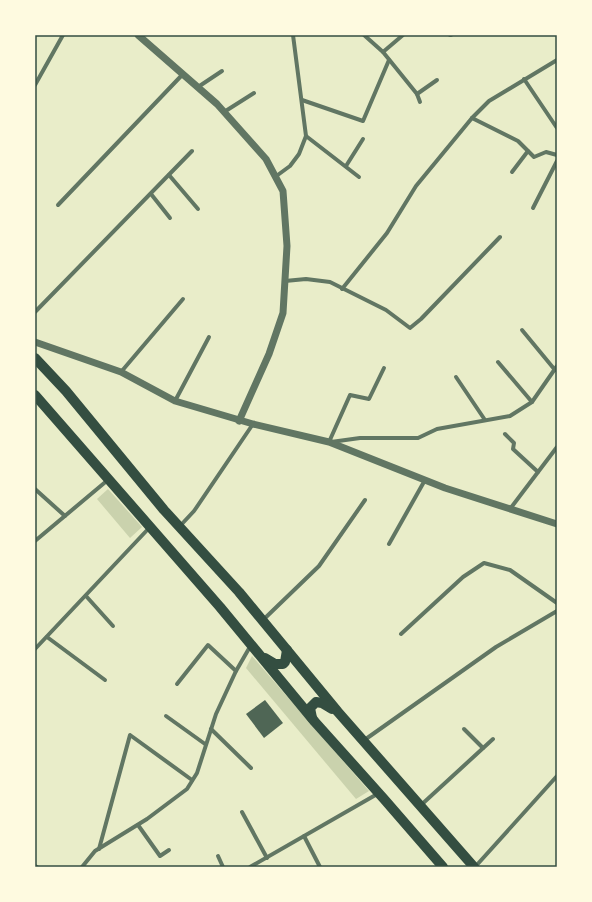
<svg xmlns="http://www.w3.org/2000/svg" width="592" height="902" font-family="'Asap Condensed',sans-serif">
	<style>
		.green { fill: #cad2ad }
		.building { fill: #4f6655 }
		.lines { fill: none; stroke-linecap: round; stroke-linejoin: round }
		.minor { stroke: #617663; stroke-width: 4 }
		.tertiary { stroke: #617663; stroke-width: 7 }
		.primary { stroke: #344e41; stroke-width: 10 }
		.neatline { fill: none; stroke: #344e41; stroke-width: 1.5 }
	</style>
	<rect width="100%" height="100%" fill="#e9edc9"/>
	<g class="green">
		<path d="M108,489L142,527L130,538L97,499Z"/>
		<path d="M252,656L369,791L356,799L246,668Z"/>
	</g>
	<path class="building" d="M265,700L283,723L264,738L246,714Z"/>
	<g class="lines">
		<g class="minor">
			<path d="M364,35L383,52L417,94L420,102"/>
			<path d="M450,35H451"/>
			<path d="M383,52L403,35"/>
			<path d="M524,79L557,128"/>
			<path d="M35,85L63,35"/>
			<path d="M198,87L222,71"/>
			<path d="M417,94L437,80"/>
			<path d="M302,100L363,121L389,60"/>
			<path d="M224,112L254,93"/>
			<path d="M472,118L518,141L534,157L546,152L557,155"/>
			<path d="M306,136L359,177"/>
			<path d="M346,166L363,139"/>
			<path d="M512,172L528,151"/>
			<path d="M169,175L198,209"/>
			<path d="M275,177L290,166L299,154L306,136L293,35"/>
			<path d="M151,194L170,218"/>
			<path d="M58,205L183,74"/>
			<path d="M533,208L557,161"/>
			<path d="M285,281L306,279L330,282L386,310L410,328L421,319L500,237"/>
			<path d="M342,289L387,233L416,186L472,118L489,101L557,60"/>
			<path d="M35,312L192,151"/>
			<path d="M522,330L555,370"/>
			<path d="M498,362L532,402"/>
			<path d="M121,372L183,299"/>
			<path d="M456,377L485,420"/>
			<path d="M175,401L209,337"/>
			<path d="M505,434L514,443L513,449L538,472"/>
			<path d="M329,442L350,395L369,399L384,368"/>
			<path d="M331,442L360,438H418L437,429L510,416L532,402L557,366"/>
			<path d="M35,489L65,516"/>
			<path d="M510,509L557,447"/>
			<path d="M180,526L194,511L253,424"/>
			<path d="M35,541L109,479"/>
			<path d="M389,544L425,480"/>
			<path d="M86,596L113,626"/>
			<path d="M263,620L319,566L365,500"/>
			<path d="M401,634L463,577L484,563L510,570L557,603"/>
			<path d="M47,637L105,680"/>
			<path d="M35,649L150,527"/>
			<path d="M177,684L208,645L236,671"/>
			<path d="M166,716L205,744"/>
			<path d="M211,729L251,768"/>
			<path d="M464,729L483,748"/>
			<path d="M363,741L496,647L557,611"/>
			<path d="M420,806L493,739"/>
			<path d="M242,812L267,858"/>
			<path d="M138,825L160,856L169,850"/>
			<path d="M304,836L320,867"/>
			<path d="M99,849L130,735L192,780"/>
			<path d="M218,856L223,867"/>
			<path d="M35,866L37,867"/>
			<path d="M82,867L95,851L147,819L187,789L197,773L216,714L236,671L251,645"/>
			<path d="M250,867L379,793"/>
			<path d="M475,867L557,776"/>
		</g>
		<g class="tertiary">
			<path d="M138,35L217,104L266,159L283,191L287,246L283,313L269,354L239,421"/>
			<path d="M35,342L121,372L175,401L253,424L329,442L445,488L557,524"/>
		</g>
		<g class="primary">
			<path d="M35,358L66,391L164,510L239,592L338,712L474,867"/>
			<path d="M35,395L220,607L315,722L384,799L443,867"/>
			<path d="M265,658L275,664H283L285,662L287,650"/>
			<path d="M312,718L310,708L316,702L322,703L332,709"/>
		</g>
	</g>
	<rect width="592" height="902" fill="none" stroke="#fefae0" stroke-width="72"/>
	<rect x="36" y="36" width="520" height="830" class="neatline"/>
</svg>
